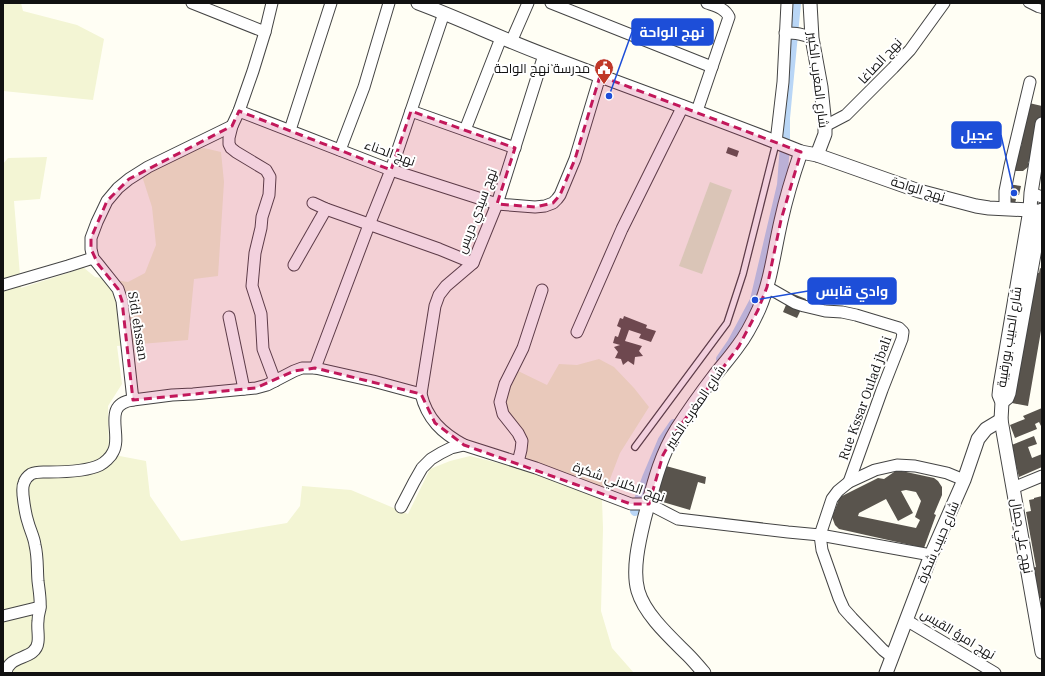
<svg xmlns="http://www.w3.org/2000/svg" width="1045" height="676" font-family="'IBM Plex Serif',Cairo,serif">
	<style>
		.farmland { fill: #f3f5d4 }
		.pitch { fill: #e0f1cf }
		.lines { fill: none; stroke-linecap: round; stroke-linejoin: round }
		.canal { stroke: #b9d6f6; stroke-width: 10 }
		.building { fill: #59544d; fill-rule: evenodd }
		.service-casing { stroke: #444; stroke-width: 8 }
		.pedestrian-casing { stroke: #444; stroke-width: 10 }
		.minor-casing { stroke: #444; stroke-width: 13 }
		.tertiary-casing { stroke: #444; stroke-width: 15 }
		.service { stroke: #fff; stroke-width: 5.5 }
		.pedestrian { stroke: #fff; stroke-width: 8 }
		.minor { stroke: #fff; stroke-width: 11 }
		.tertiary { stroke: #fff; stroke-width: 13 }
		.marked { fill: #c2185b; fill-opacity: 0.2; stroke: #c2185b; stroke-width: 3; stroke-dasharray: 8 5; stroke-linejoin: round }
		.labels { text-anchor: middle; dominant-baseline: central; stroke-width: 4; stroke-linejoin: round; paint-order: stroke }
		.street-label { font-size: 13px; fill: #111; stroke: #fff }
		.poi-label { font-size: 13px; fill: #111; stroke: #fff; text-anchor: end }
		.leader { fill: none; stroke: #1d4ed8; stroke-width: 1.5 }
		.callout-dot { fill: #1d4ed8; stroke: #fff; stroke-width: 1.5 }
		.callout { fill: #1d4ed8; stroke: #1d4ed8; stroke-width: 1.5 }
		.callout-label { font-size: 14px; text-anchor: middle; font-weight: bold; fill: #fff }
	</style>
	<rect width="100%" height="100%" fill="#fffef4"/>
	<g class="farmland">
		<path d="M3,3H21L23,11L77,25L104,39L93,100L3,91Z"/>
		<path d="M204,148L221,152L224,182L218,276L194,279L188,340L117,346L122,384L108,406L109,454L146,461L150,496L181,541L287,523L300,506L302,486L351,490L408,514L430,469L450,461L470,456L519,468L523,460L510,416L505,404L508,391L516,370L547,385L559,364L577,365L599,359L614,367L634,388L649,407L620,453L602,500L603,528L601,611L612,648L634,673H3V164L8,158L47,157L40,199L14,201L21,288L71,272L83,267L95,277L128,282L145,273L156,245L152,207L142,176L189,151Z"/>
	</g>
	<path class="pitch" d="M710,182L732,190L702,274L679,266Z"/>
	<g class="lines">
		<g class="canal">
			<path d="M721,359L732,343L755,300L782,185L785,145V118L796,3"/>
			<path d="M635,511L647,478L663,440L674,424"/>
		</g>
	</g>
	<g class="building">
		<path d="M1029,103L1042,106V111L1033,160L1028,162V167L1023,171H1014L1018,149H1020L1022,143L1018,142Z"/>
		<path d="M728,147L739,151L737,157L726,153Z"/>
		<path d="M1008,184L1021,186L1019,195L1011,194L1010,198L1016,199L1015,204L1008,203Z"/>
		<path d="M1040,268L1042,269V325L1028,406L1012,403L1035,272L1039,273Z"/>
		<path d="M791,293L806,299L797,318L783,312Z"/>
		<path d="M624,316L647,325L646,328L656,331L651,342L639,338L641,334L629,330L625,341L642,346L639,351L643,356L635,357L634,365L628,361L623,365L621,359L615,358L618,352L614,347L620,345L613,343L615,336L618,337L621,328L617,326L620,318L623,319Z"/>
		<path d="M1042,408V428L1039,422L1035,424L1037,429L1015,438L1010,425L1025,419L1023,416Z"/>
		<path d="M1034,436L1037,444L1028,447L1032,458L1042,454V467L1019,477L1016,465L1009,446Z"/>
		<path d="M666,466L706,477L705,484L698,482L690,510L656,500Z"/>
		<path d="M897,470L934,478L938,481L942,487V495L934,514L936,515L924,548L839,529L835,525L832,517L840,497L878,478L884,479ZM906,490L916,492L921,501L915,517L920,520L916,528L858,516L859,513L886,499L898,521L913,513L901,491Z"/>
		<path d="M1042,496V598L1036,599L1031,568L1036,567L1026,512L1031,511L1029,500L1034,499V498Z"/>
	</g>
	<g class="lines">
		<defs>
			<path id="service" d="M635,447L727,323L743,274L776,143"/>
			<path id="pedestrian" d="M1028,3L1038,8L1042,9"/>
			<g id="minor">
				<path d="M192,3L265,32"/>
				<path d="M272,3L265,32L253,71L239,111L232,126L229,138V144L231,148L236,152L266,170L270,177L269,195L262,217L261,228L255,253L252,286L261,314L263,349L275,381"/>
				<path d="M551,3L712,67"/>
				<path d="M785,33C797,33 802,34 812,38"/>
				<path d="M511,42L528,3"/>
				<path d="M239,111L391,170L497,204L535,207L545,206L553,203L557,199L560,195L575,159L600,76"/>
				<path d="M411,111L515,148"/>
				<path d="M697,111L729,17C725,8 715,6 707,3"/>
				<path d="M232,126L148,167L129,179L118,188L107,201L97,222L91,238V249L93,258L98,264L118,289L122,301L133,400L172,395L193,394L256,388L267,385L294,371L302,368H315L373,381L421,394"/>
				<path d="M825,126L846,115L893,68L910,50L944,3"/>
				<path d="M290,130L331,3"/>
				<path d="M465,130L501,38"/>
				<path d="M776,142L783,82L787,3"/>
				<path d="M340,150L364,87L389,3"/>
				<path d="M1031,193L1042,197"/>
				<path d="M313,203L326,209L439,249L473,263"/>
				<path d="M1005,209V191L1010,166L1030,82"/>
				<path d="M294,265L326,209"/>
				<path d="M3,285L68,266L93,258"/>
				<path d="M767,287L795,303L804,306L825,311L842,312L856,315L899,328L903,332L902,339L882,390L849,482"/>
				<path d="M229,317L244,389"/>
				<path d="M577,332L622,229L683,106"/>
				<path d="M315,368L369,225L391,170L444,13"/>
				<path d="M464,445C442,433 427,419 421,394L435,306L439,295L446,286L473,263L497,204L544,55"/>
				<path d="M518,462L521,450L522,441L518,433L503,414L500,402L505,384L523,348L542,290"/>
				<path d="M1013,488L1042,476"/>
				<path d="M401,507L414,482L422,468L431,459L441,453L451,448L464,445L536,468L631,504H649L678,519L788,532L820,535L931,555"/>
				<path d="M3,616L40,607"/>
				<path d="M906,620L995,673"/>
				<path d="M892,657L883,650L852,618L844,609L839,598L822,550L820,535L832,499L838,491L849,482L875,470L897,465L915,466L947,473L964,480"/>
				<path d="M6,673C8,654 36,661 38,642C39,635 37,628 38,621C38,616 39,613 40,609C41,600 39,590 38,581C37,569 38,557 35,545C34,537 30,530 28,522C25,513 24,504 23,495C23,491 22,487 24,483C25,479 28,476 31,474C37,471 43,472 49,472C63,472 88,471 100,465C104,463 111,457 113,452C123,435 101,404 133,400"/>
			</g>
			<g id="tertiary">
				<path d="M418,3C461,19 502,39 545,55C630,88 717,118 801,152L817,155L919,191L976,206L989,208L1030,210L1042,212"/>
				<path d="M810,3L812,38L821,87L825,126V134L817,155"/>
				<path d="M1042,124L1031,193L1030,210L1000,386L999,395L1002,402L1001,420L1042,652"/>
				<path d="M1002,402L1007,398L1009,393L1042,210"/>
				<path d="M704,673C699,667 694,661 688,655C671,638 645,615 638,591C632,570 639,541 644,520C653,487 659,458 677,429C689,410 702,392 715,375C723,365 731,356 738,346C745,337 754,320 759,309C771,281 774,251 781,221C786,198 793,175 801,152"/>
				<path d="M886,673L931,555L964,480L978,439L986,429L1001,420"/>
			</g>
		</defs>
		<use href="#service" class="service-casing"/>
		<use href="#pedestrian" class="pedestrian-casing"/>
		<use href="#minor" class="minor-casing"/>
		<use href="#tertiary" class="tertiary-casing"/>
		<use href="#service" class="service"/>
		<use href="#pedestrian" class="pedestrian"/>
		<use href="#minor" class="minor"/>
		<use href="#tertiary" class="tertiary"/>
	</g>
	<path class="marked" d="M600,76L801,152L781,220L767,287L758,310L739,346L677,430L663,455L649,504H631L464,445L435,423L421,394L315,368L294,371L256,388L133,400L122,301L118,289L98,264L91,249V238L107,201L129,179L232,126L239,111L391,170L411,111L515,148L497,204L535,207L553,203L560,195L575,159Z"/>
	<defs>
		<symbol id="civic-pin" viewBox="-11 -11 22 30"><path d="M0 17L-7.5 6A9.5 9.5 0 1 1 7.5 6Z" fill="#c03929" stroke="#fff"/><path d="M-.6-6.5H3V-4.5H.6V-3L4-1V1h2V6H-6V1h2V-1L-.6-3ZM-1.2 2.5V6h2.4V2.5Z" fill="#fff"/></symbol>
	</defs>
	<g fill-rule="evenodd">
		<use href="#civic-pin" x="593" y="57" width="22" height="30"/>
	</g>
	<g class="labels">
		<g class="street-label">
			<text transform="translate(880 61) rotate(-47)">نهج الصاغا</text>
			<text transform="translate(818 80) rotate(83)">شارع المغرب الكبير</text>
			<text transform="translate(390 153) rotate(20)">نهج الحناء</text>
			<text transform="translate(918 189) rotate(17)">نهج الواحة</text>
			<text transform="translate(477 211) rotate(-69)">نهج سيدي دريس</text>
			<text transform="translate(138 326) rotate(81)">Sidi ehssan</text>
			<text transform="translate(1009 337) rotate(-81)">شارع الحبيب بورقيبة</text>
			<text transform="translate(865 398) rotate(-70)">Rue Kssar Oulad jbali</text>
			<text transform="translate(695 407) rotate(-56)">شارع المغرب الكبير</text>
			<text transform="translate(619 482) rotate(19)">نهج الكلاني شكرة</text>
			<text transform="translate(1022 536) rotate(80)">نهج علي جمال</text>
			<text transform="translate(938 542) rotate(-67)">شارع حبيب شكرة</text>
			<text transform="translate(958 634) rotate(31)">نهج امرؤ القيس</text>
		</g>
		<g class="poi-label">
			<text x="590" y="68">مدرسة نهج الواحة</text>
		</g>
	</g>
	<path class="leader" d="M609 96L632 32M1014 193L1001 135M755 300L808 291"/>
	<g class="callout-dot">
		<circle cx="609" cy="96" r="4"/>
		<circle cx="1014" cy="193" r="4"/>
		<circle cx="755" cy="300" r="4"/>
	</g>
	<g class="callout">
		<rect x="632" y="19" width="81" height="26" rx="4"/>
		<rect x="952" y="122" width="49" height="26" rx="4"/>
		<rect x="808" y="278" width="88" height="26" rx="4"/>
	</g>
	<g class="callout-label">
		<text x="672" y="37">نهج الواحة</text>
		<text x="977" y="140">عجيل</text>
		<text x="852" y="296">وادي قابس</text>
	</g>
	<rect width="1045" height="676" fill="none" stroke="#111111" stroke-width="8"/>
</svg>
